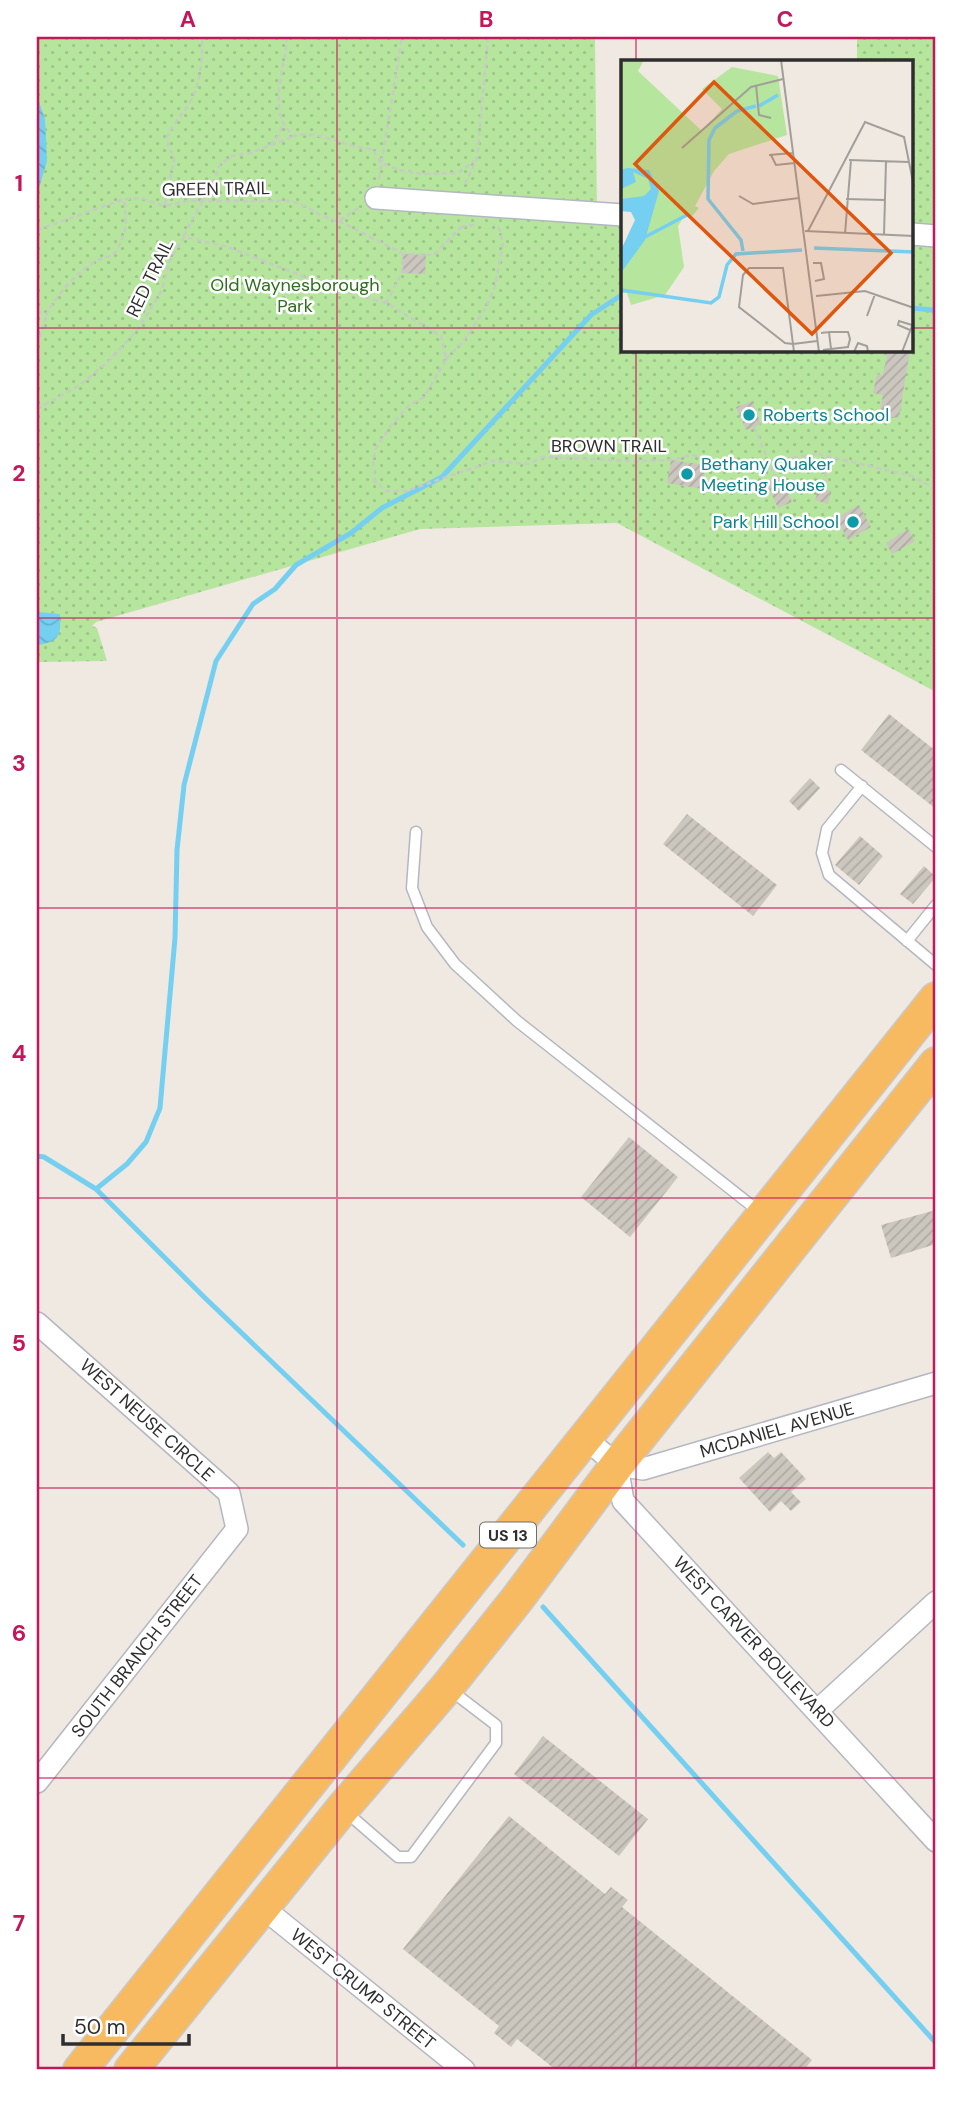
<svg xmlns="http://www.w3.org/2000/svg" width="973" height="2107" font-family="'DM Sans',sans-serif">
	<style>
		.park { fill: url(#park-dots) }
		.water { fill: url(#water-waves) }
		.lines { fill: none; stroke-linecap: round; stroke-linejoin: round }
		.stream { stroke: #75cff0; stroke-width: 5 }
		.building { fill: url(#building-hatch) }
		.service-casing { stroke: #b4b7c1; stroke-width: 13 }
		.minor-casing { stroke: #b4b7c1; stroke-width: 24 }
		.trunk-casing { stroke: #c9c9c9; stroke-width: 36 }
		.path { stroke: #c9c9c9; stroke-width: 2.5; stroke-dasharray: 5 3.5; stroke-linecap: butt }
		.service { stroke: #fff; stroke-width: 10 }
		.minor { stroke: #fff; stroke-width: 21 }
		.trunk { stroke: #f8ba60; stroke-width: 33 }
		.grid { fill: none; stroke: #c2185b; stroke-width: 2; stroke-opacity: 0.55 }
		.culture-dot { fill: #0f9aa8; stroke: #fff; stroke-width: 2.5 }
		.labels { text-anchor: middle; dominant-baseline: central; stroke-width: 5; stroke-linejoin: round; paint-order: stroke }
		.shield { fill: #fff; stroke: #6d6d6d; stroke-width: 2 }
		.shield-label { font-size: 16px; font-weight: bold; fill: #2e2e2e }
		.street-label { font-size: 18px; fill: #2e2e2e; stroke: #fff }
		.park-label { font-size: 18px; fill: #2c6e1b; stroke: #fff }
		.culture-label { font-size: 18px; fill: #0d838f; stroke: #fff; text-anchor: start }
		.inset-river { fill: none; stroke: #75cff0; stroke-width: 3.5 }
		.inset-road { fill: none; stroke: #a29e99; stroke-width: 2 }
		.view { fill: #df570e; fill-opacity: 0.15; stroke: #df570e; stroke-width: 3.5 }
		.inset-edge { fill: none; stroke: #2e2e2e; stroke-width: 3.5 }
		.neatline { fill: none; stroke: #c2185b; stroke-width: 2.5 }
		.grid-label { font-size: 23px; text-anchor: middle; font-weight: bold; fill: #c2185b }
	</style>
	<defs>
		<pattern id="park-dots" width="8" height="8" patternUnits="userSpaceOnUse" patternTransform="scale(1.75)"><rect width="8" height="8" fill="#b6e59e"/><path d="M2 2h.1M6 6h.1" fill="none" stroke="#9dc588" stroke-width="1.8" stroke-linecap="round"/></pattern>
		<pattern id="water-waves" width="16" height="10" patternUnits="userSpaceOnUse" patternTransform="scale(1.75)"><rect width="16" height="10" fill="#75cff0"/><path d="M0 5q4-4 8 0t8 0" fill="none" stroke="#66b2ce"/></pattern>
		<pattern id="building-hatch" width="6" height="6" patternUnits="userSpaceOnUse" patternTransform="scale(1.75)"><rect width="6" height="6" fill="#cbc7bf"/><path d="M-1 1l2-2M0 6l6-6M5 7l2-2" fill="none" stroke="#afaba4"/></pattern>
	</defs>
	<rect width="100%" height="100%" fill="#efe9e1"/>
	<path class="park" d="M37,37H595L597,216L623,215V350H912V61H857V37H936V692L617,523L420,529L96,622L92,626L97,628L107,661L37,662Z"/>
	<g class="water">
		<path d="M37,96L45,119L47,161L37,195Z"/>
		<path d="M37,612L60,614C61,635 60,642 37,645Z"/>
	</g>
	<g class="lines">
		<g class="stream">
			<path d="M912,308L932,310L936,312"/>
			<path d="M37,1156L44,1157L96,1189L204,1297L463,1545"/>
			<path d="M96,1189L127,1164L146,1142L160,1108L175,938L177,850L184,785L216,661L253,604L275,589L296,565L351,533L382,508L442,477L591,315L623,294"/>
			<path d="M543,1607L936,2043"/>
		</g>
	</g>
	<g class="building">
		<path d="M403,254L426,255L425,274L402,273Z"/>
		<path d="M888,350H910L899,418L879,415L883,395L873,393L877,374L883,375Z"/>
		<path d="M752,401L761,424L746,430L736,407Z"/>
		<path d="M671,460L706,465L702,489L667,483Z"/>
		<path d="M781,476L792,502L778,508L766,482Z"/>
		<path d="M819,488L831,491L828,504L815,500Z"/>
		<path d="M859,505L871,527L848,540L836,518Z"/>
		<path d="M908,529L915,541L892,554L886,543Z"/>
		<path d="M889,714L936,751V809L861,750Z"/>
		<path d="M810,778L820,788L799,811L789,801Z"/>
		<path d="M687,814L777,885L753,916L663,844Z"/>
		<path d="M860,836L883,856L859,885L835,865Z"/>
		<path d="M924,866L936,877L913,904L900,894Z"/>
		<path d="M629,1137L678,1177L630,1237L581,1197Z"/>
		<path d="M936,1210V1244L891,1258L881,1225Z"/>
		<path d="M768,1452L774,1458L781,1452L806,1479L791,1492L801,1502L791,1511L781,1501L770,1512L739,1478Z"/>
		<path d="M543,1736L648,1819L619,1856L514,1774Z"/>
		<path d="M509,1816L605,1894L611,1887L628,1900L622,1907L812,2060L804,2070H556L517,2039L511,2047L494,2033L499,2026L403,1949Z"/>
	</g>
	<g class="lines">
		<defs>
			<g id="service">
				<path d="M841,770L936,847"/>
				<path d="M862,786L827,829L822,853L829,875L936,965"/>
				<path d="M416,832L412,888L427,927L455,964L517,1021L761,1213"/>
				<path d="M907,941L936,905"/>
				<path d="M345,1811L398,1857H411L496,1743V1725L449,1689"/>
			</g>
			<g id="minor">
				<path d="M376,198L623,215"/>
				<path d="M912,234L936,236"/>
				<path d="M37,1323L229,1493L237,1529L37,1782"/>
				<path d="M586,1439L617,1465L623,1501L936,1841"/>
				<path d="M617,1465L643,1469L936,1383"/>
				<path d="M818,1710L936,1602"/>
				<path d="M262,1907L464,2070"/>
			</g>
			<g id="trunk">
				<path d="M80,2070L936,999"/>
				<path d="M131,2070L342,1809L447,1687L518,1598L617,1465L936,1064"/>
			</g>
		</defs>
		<use href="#service" class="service-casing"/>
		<use href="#minor" class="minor-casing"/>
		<use href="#trunk" class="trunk-casing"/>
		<g class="path">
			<path d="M287,37C286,68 265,113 294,136C320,129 347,149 373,149L381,163L399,170L422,174L458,173L474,161"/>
			<path d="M270,145L279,135L282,124"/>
			<path d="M379,179L402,37"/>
			<path d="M465,184L477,159L488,37"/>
			<path d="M165,204L174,159L166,139C172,126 179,118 187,107C200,89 203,58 202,37"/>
			<path d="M339,221L402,253"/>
			<path d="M461,227L474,225"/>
			<path d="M37,230L124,199L142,198L160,205H170L187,201H290C308,205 322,219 339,221L360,207"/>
			<path d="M184,236C195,211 212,190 220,164L232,156L251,153L294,136"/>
			<path d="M386,303L402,273L403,254L434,255L461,227L462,222"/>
			<path d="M37,312L47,314C57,293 89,257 112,256C127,238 127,221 124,199"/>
			<path d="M37,346L47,314"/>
			<path d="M446,359L463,342L486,308L495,286L503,244L499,228L494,225"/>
			<path d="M37,409L80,385L110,360L138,329L162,290L170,260L184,237L228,247L328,286L386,303L441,336L446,359L424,397L408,406L390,427L376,448L373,461L375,481L386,491H406L493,461L527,464L544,457L635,461L671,460L692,455L730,464L753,463L819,454L912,476L936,489"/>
			<path d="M754,427L776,478"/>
			<path d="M824,485L828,457"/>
		</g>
		<use href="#service" class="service"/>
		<use href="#minor" class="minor"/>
		<use href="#trunk" class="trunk"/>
	</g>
	<path class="grid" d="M337,37V2070M636,37V61M37,328H623M912,328H936M636,350V2070M37,618H936M37,908H936M37,1198H936M37,1488H936M37,1778H936"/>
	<g class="culture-dot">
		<circle cx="749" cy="415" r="7"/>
		<circle cx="687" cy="474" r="7"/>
		<circle cx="853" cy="522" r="7"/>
	</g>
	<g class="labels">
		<rect class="shield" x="480" y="1522.5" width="56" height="25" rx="5"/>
		<g class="shield-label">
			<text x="508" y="1535">US 13</text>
		</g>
		<g class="street-label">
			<text transform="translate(216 189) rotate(-1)">GREEN TRAIL</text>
			<text transform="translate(150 278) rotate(-64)">RED TRAIL</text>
			<text x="609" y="446">BROWN TRAIL</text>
			<text transform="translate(147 1420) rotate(42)">WEST NEUSE CIRCLE</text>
			<text transform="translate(777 1430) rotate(-16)">MCDANIEL AVENUE</text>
			<text transform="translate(754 1642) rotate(47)">WEST CARVER BOULEVARD</text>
			<text transform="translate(137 1656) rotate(-52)">SOUTH BRANCH STREET</text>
			<text transform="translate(363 1989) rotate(39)">WEST CRUMP STREET</text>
		</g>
		<g class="park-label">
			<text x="295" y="285">Old Waynesborough<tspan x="295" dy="21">Park</tspan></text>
		</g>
		<g class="culture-label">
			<text x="763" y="415">Roberts School</text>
			<text x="701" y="464">Bethany Quaker<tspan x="701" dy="21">Meeting House</tspan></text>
			<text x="839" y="522" text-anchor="end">Park Hill School</text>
		</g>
	</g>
	<g transform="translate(621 60)">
		<rect width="292" height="292" fill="#efe9e1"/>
		<path d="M23,0L17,11L81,71L101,49L81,29L111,7L157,16L166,75L108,94L93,111L74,146L78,148L71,156L64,155L57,166L63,207L44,235L10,245L6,233H0V213L22,182L28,158L26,148L0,140V1Z" fill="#b6e59e"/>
		<path d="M6,108L28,110L38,131L24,180L0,213V190L14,160L10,152L0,151V139L23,136L30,129L27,119L12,112L15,122L0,129V110Z" fill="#75cff0"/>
		<path class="inset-river" d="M138,46L157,35M22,178L66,155M193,188L293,192M122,191L120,180L87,139L88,80L94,68L116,51L135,46M0,230L90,243L98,237L106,205L115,194L181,190"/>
		<path class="inset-road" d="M160,0L198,292M135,25L138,55L150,58M61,88L130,27L162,19M148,95L172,93M150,95L155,105L174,103M228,100L288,102M118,136L132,144L178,138M225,139L264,140M184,171L293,176M187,171L244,62L283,77L293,127M224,174L230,100M263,175L265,101M192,203H200L203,219L194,221M195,236L244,231L293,248M246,256L254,234M289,270L277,265L278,261L291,265M208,272H227L229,279L227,287L210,289M200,273L208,272L210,289L202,290M173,292L172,284L162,208H128L122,215L118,247L164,283L172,284L196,281M233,292L237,283L246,286L247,292M281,292L293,261"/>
		<path class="view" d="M93,22L270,193L191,274L14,104Z"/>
		<rect width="292" height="292" class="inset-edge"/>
	</g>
	<rect width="973" height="2107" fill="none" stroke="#ffffff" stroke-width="77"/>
	<path d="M63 2034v10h126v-10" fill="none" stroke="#2e2e2e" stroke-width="3.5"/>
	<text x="74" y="2034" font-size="21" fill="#2e2e2e" stroke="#ffffff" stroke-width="5" paint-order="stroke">50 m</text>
	<rect x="38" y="38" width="896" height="2030" class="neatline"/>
	<g class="grid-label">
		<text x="188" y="27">A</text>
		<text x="486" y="27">B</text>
		<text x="785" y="27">C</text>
		<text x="19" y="191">1</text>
		<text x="19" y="481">2</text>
		<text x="19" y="771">3</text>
		<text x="19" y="1061">4</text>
		<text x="19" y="1351">5</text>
		<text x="19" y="1641">6</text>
		<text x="19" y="1931">7</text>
	</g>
</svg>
